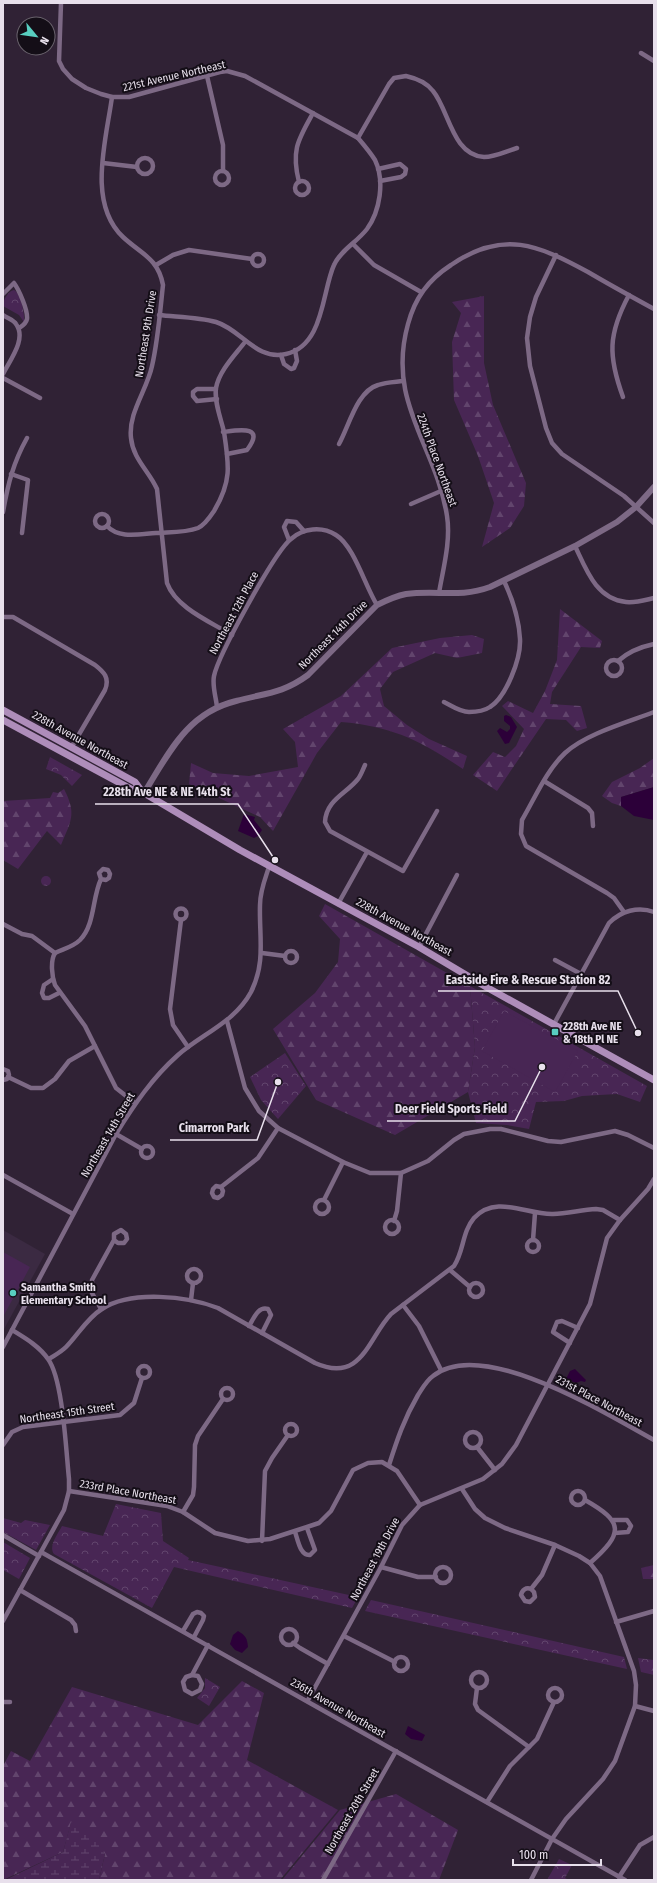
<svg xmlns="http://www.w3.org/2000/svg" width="657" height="1883" font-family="'Fira Sans Condensed',sans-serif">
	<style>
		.built { fill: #3b2a42 }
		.forest { fill: url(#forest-firs) }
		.wetland { fill: url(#wetland-marsh) }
		.park { fill: url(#park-crowns) }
		.garden { fill: #482654 }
		.water { fill: #2c0039 }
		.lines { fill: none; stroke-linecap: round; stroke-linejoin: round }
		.minor { stroke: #7d6985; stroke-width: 4.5 }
		.tertiary { stroke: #7d6985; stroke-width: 6 }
		.secondary { stroke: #ae8dba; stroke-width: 7 }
		.poi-dot { fill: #58cec0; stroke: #140e17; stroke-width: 1.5 }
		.labels { text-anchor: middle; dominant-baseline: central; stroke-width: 4; stroke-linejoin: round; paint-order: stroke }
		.street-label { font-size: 11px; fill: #e8e0ec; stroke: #140e17 }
		.poi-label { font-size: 11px; font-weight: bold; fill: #e8e0ec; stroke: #140e17; text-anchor: start }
		.leader { fill: none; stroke: #e8e0ec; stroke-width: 1.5 }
		.callout-dot { fill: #e8e0ec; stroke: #140e17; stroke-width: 1.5 }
		.callout-label { font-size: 12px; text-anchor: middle; font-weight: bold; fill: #e8e0ec; stroke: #140e17; stroke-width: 4; stroke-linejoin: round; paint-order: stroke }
	</style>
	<defs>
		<pattern id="forest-firs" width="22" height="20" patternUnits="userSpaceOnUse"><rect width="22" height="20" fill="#482654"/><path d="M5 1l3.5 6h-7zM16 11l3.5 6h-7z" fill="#62456d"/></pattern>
		<pattern id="wetland-marsh" width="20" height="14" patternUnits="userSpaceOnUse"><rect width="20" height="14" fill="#482654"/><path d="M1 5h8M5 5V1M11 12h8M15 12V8" fill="none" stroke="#62456d"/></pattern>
		<pattern id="park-crowns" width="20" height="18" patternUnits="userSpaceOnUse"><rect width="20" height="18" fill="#482654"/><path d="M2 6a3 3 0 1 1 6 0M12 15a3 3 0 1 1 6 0" fill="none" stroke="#62456d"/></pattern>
	</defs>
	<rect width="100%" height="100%" fill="#302235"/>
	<path class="built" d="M3,1230L45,1254L3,1331Z"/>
	<g class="forest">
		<path d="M484,296V363L493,405L526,483L524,506L510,528L482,547L494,503L478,456L454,400L452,342L461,313L452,302Z"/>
		<path d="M560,609L602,641L600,648L581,647L552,692L550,704L581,706L587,728L577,731L566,720L546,719L497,791L473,775L493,752L505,757L516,746L524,729L502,706L508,701L533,713L545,691L557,660Z"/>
		<path d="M472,635L484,639L482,653L457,658L435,653L393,672L380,689L384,706L407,725L429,739L467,756L463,769C421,741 392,726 341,722L317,753L273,831L260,817L189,784L191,763L213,773L249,776L298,767L295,742L283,729L341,696L392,648L440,638Z"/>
		<path d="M654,758V787L621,797V806L612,803L602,796L612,782L640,768Z"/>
		<path d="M64,789C77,814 71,821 61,845L47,831L18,869L3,860V801L50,798L53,792L58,793Z"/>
		<path d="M325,904L470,986L475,1047L468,1092L395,1135L316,1100L273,1029L315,993L338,962L340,939L319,916Z"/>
		<path d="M654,1565V1579H643L641,1568Z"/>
		<path d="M242,1681L264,1693L247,1760L338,1810L280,1880H99L105,1854L71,1823L63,1852L3,1880V1766L11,1751L30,1761L72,1687L198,1725Z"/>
		<path d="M396,1794L458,1830L439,1880H282L340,1810Z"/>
	</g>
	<path class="wetland" d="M71,1822L89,1830L105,1854L99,1880H5L63,1852Z"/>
	<g class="park">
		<path d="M14,290C21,293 25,314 24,322L19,315L3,306C3,300 8,291 14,290Z"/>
		<path d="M50,757L82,775L72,786L61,775L46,769Z"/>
		<circle cx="46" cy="881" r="5"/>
		<path d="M470,986L647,1086L640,1102L617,1094L582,1096L564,1101L536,1102L529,1129L507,1125L476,1123L468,1092L475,1047Z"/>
		<path d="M285,1053L306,1086L278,1119L261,1100L250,1077Z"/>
		<path d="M116,1504L161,1513L163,1541L189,1558L188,1560L358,1597L352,1608L174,1567L152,1608L54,1554C48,1546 58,1534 62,1526L103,1536Z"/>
		<path d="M3,1518L21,1523L25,1520L50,1525L36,1550L3,1532Z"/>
		<path d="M3,1542L30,1558L19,1579L3,1570Z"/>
		<path d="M371,1600L624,1657L627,1669L365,1611Z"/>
		<path d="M638,1658L654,1660V1675L641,1672Z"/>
		<path d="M205,1678L220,1687L209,1706L197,1698L205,1688Z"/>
		<path d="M559,1859L572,1865L565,1878L567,1879L547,1880Z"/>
	</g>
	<g class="garden">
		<path d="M504,1011L578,1051L555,1092L482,1051Z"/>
		<path d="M3,1252L30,1267L3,1317Z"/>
	</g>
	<g class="water">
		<path d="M506,715L511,717L517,727L509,743L505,744L497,731L500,728L507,732L510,729V726L504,721V716Z"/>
		<path d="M654,787V820L634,816L621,806V797Z"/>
		<path d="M244,814L255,817L254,820L262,830L258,836L254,838L238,831Z"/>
		<path d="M575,1369L586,1380L585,1382L581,1381L576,1383L566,1379L570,1371Z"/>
		<path d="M238,1631C246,1636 247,1638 248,1647L242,1653L235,1650L230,1644L233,1635Z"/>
		<path d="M408,1726L425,1735L422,1741L411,1739L405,1734Z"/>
	</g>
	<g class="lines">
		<g class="minor">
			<path d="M61,3L59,61L63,69L72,79L86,88L101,94L112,97H129L220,72L227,71L245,76L358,138C364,145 370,152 375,160C385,181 380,211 367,229C357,242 340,251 334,265C322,291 324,346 286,354C256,361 242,330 216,322C199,317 178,317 159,315"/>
			<path d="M641,53L654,61"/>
			<path d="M207,76L223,145V171"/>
			<path d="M112,97C106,141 87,203 123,237C141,254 158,258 163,285C160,312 158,340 152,366C147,390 128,413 131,438C133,459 149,471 157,489L167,583C176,608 211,622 232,635"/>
			<path d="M358,138L389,84L394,78L406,76C415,78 427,83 433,91C449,110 452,155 484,157C495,157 507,151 517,148"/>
			<circle cx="145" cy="166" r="8"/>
			<path d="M103,163L137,167"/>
			<path d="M378,169L400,164L406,169L405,174L401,177L380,181"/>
			<circle cx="222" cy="178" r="7"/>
			<circle cx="302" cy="188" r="7"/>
			<path d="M299,182C291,150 298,140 313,113"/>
			<path d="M353,244L374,265L421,292"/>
			<circle cx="258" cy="260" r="6"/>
			<path d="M556,255L536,297L530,317L527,338L530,366L546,428L552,443L562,454L624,496L654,523"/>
			<path d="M156,265L173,255L189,250L252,259"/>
			<path d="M3,294L14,283C19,290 28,310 27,319C26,324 22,326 19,328"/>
			<path d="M3,315C7,318 14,320 16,324C27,339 10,360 3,374"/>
			<path d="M281,355L284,364L291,369L294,368L297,361L295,350"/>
			<path d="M3,378L40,398"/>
			<path d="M216,389H197L193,392V396L197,401L217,399"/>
			<path d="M623,397C608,356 608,334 629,295"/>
			<path d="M223,432C239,430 266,425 247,450L227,454"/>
			<path d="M339,444C349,426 357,391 378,385C386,382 395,382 403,381"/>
			<path d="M11,474L28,480L22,533"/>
			<path d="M411,504L441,491"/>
			<path d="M3,512C8,484 13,463 27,438"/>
			<circle cx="102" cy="521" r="7"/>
			<path d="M107,526C119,539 139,534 156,533C169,532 185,533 198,528C205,525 210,517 214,511C232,481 229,465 224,432C221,419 214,402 216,388C219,371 235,355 245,342"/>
			<path d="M289,540L284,527L287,521L296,522L304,531"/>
			<path d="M575,546C586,569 596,599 626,602C636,603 645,600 654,598"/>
			<path d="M439,593C443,569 451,541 447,516C436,445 386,403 408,324C415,298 428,280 451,265C503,229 538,245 588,272C610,285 632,297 654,309"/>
			<path d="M4,617H13L95,665C104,672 110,678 105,690L71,748"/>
			<circle cx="614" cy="668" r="8"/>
			<path d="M618,661C628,652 640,647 654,644"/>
			<path d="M444,702C452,706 460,712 469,712C476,712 484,711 490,707C506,697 521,659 520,639C519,620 512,598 504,581"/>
			<path d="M217,707C216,697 212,686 214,676C218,656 275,551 291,539C303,528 322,526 336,535C354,546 365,586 377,605"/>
			<path d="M365,765C363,769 361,775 358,779C346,794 326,800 325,822L330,831L403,871L437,811"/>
			<path d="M544,781L588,808L592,813L593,826"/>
			<path d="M338,904L367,852"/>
			<circle cx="181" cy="914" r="5.5"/>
			<path d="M624,912L614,898L607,893L526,846L521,834L522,820C535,798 546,771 565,753C585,734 628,722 654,712"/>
			<path d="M181,920L170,1009L173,1025L188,1047"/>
			<path d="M3,924L22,934L32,936L55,953C50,961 52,977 55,985L85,1026L116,1088L135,1103"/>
			<path d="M419,947L457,875"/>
			<circle cx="291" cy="957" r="6"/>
			<path d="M55,953C63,949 73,947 80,940C95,925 92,898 101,879L99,873L103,869L108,870L110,874L109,878L106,880L101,879"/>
			<path d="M262,953L285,956"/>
			<path d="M555,960L581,974"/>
			<path d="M53,979L44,985L42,993L44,998H49L59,993"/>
			<path d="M227,1021L245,1088L259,1111L278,1128L343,1162L370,1173H401L428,1161L454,1140L464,1134L490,1129H501L548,1141L561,1142L615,1131L628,1135L654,1148"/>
			<path d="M554,1024L609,923C621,911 638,906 654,912"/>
			<path d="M3,1069L8,1071L9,1075L7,1079L3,1080"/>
			<path d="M8,1077L31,1088H43L55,1079L69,1061L95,1046"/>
			<path d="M116,1134L142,1149"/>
			<circle cx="147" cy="1152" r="6"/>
			<path d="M3,1175L73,1214"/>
			<path d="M221,1187L223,1191L222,1195L218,1198L214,1197L212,1193L213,1189L216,1186L221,1187L258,1158L278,1128"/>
			<circle cx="322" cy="1207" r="7"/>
			<path d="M324,1200L343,1162"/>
			<circle cx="392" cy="1227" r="7"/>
			<path d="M394,1221L397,1211L401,1173"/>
			<circle cx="533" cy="1246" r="6"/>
			<path d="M533,1240L535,1213"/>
			<circle cx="194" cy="1276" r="7"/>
			<path d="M450,1270L470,1287"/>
			<circle cx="476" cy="1290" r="7"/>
			<path d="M191,1300L193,1283"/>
			<path d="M403,1305L419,1326L441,1370"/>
			<path d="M101,1309L92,1293V1280L114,1240V1234L121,1230L126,1234L127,1239L124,1243H118L114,1240"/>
			<path d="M249,1326C254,1318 258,1306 268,1309L271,1315L262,1333"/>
			<path d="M570,1343L553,1332L557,1322L562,1321L578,1328"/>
			<path d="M3,1347L116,1134C134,1105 152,1078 178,1055C202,1034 235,1022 251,992C266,962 259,937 260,905C260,891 265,879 269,867"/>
			<path d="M49,1359C55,1355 61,1352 66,1347C78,1335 87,1318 102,1309C131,1290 187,1296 218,1308L315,1363C362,1384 368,1338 391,1314L454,1266C464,1251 462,1232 474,1218C496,1194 527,1215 553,1214C568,1213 582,1210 596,1209L603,1210L620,1220"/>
			<circle cx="144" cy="1372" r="6"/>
			<circle cx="227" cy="1394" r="6"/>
			<circle cx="291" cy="1430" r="6"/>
			<circle cx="473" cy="1440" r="8"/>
			<path d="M3,1445L12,1432L23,1427L120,1415L134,1403L142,1378"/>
			<path d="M477,1447L495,1470"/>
			<path d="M389,1465C397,1440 404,1419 418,1395C422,1389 426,1381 433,1376C482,1336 608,1415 654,1440"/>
			<path d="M462,1489L475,1509L485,1518L505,1528L555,1545L579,1556L590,1563L600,1576L634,1671L636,1685L635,1706L615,1761L603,1779L566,1819L552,1839L531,1880"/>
			<path d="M69,1491L167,1506L183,1512L215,1533L248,1541L270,1539L319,1523L331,1511L353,1470L368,1463L382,1462L397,1471L420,1505"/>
			<circle cx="578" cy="1498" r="7"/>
			<path d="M585,1500C624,1522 624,1533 590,1563"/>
			<path d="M183,1512L193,1495L194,1487L195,1445L198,1436L223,1399"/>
			<path d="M613,1520H627L631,1526L628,1532L615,1533"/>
			<path d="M295,1532C298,1540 300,1556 310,1555L315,1550L307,1528"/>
			<path d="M3,1535L39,1556"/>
			<path d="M262,1541L265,1471L272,1458L288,1435"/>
			<path d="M41,1552L625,1880"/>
			<path d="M381,1567L418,1577H436"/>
			<circle cx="443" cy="1575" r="8"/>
			<path d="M531,1589L534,1592L535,1597L530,1602L525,1601L521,1595C522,1590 526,1587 531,1589L542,1575L555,1545"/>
			<path d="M20,1590L71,1620L75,1625L76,1631"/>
			<path d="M3,1621L64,1510L69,1491V1479C66,1451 63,1379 48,1359C39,1346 25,1338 12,1330"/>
			<path d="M616,1622L654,1611"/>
			<circle cx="289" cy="1637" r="8"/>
			<path d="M183,1631L193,1614L197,1612L201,1613L204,1616L203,1620L194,1637"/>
			<path d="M344,1636L395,1662"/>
			<path d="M293,1643L300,1648L328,1664"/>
			<circle cx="401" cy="1664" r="7"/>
			<circle cx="479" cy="1680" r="8"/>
			<path d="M192,1675L198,1676L202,1684L200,1690L192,1694L185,1690L183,1682L186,1677L192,1675L208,1645"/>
			<circle cx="555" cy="1695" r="7"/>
			<path d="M477,1688L475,1704L478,1710L529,1747"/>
			<path d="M308,1700L381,1567L402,1525L420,1505L483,1479L502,1464L516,1445L590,1304L607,1238L620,1220L648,1189L654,1179"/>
			<path d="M3,1702H10"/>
			<path d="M635,1706L654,1711"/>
			<path d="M487,1802L510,1766L537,1739L554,1702"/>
			<path d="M619,1877L640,1845L654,1837"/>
			<path d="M323,1880L396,1751"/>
		</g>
		<path class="tertiary" d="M144,793C169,753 187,713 236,701C265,693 282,694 308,675L377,605C387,600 396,596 406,594C437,590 460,598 490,587L575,546L617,522L636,507L654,487"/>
		<g class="secondary">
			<path d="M3,710L135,782L143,793"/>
			<path d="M3,720L131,789L144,793L240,850L419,947L488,988L654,1080"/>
		</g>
	</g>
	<g class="poi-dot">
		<rect x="551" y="1028" width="8" height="8" rx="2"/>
		<circle cx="13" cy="1293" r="4"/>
	</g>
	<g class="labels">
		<g class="street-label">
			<text transform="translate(174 76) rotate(-13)">221st Avenue Northeast</text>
			<text transform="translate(146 334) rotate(-81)">Northeast 9th Drive</text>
			<text transform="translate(437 460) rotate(70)">224th Place Northeast</text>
			<text transform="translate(234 613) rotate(-62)">Northeast 12th Place</text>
			<text transform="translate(333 635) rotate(-45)">Northeast 14th Drive</text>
			<text transform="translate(80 740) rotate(29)">228th Avenue Northeast</text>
			<text transform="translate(404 927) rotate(29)">228th Avenue Northeast</text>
			<text transform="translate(108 1135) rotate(-60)">Northeast 14th Street</text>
			<text transform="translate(599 1401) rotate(28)">231st Place Northeast</text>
			<text transform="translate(67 1413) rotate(-8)">Northeast 15th Street</text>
			<text transform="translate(128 1492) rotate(10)">233rd Place Northeast</text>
			<text transform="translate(375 1559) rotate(-62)">Northeast 19th Drive</text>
			<text transform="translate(338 1708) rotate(30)">236th Avenue Northeast</text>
			<text transform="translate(352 1811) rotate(-60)">Northeast 20th Street</text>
		</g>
		<g class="poi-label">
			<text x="563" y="1026">228th Ave NE<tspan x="563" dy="13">&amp; 18th Pl NE</tspan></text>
			<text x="21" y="1287">Samantha Smith<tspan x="21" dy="13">Elementary School</tspan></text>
		</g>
	</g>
	<path class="leader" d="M275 860L238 804H95M638 1033L618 991H438M542 1067L515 1121H387M278 1082L257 1140H170"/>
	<g class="callout-dot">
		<circle cx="275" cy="860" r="4"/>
		<circle cx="638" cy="1033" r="4"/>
		<circle cx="542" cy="1067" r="4"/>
		<circle cx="278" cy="1082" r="4"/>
	</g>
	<g class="callout-label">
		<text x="167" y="796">228th Ave NE &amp; NE 14th St</text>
		<text x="528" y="984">Eastside Fire &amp; Rescue Station 82</text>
		<text x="451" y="1113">Deer Field Sports Field</text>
		<text x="214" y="1132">Cimarron Park</text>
	</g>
	<rect width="657" height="1883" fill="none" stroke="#e8e0ec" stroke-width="8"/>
	<g transform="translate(36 36) rotate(119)"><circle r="19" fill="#140e17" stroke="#69626c"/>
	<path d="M0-3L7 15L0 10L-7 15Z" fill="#58cec0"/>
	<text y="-6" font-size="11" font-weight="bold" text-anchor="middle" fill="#e8e0ec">N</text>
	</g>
	<path d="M513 1859v6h88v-6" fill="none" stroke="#e8e0ec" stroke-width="2"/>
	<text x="519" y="1859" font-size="12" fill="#e8e0ec" stroke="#140e17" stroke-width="3" paint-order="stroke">100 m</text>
</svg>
